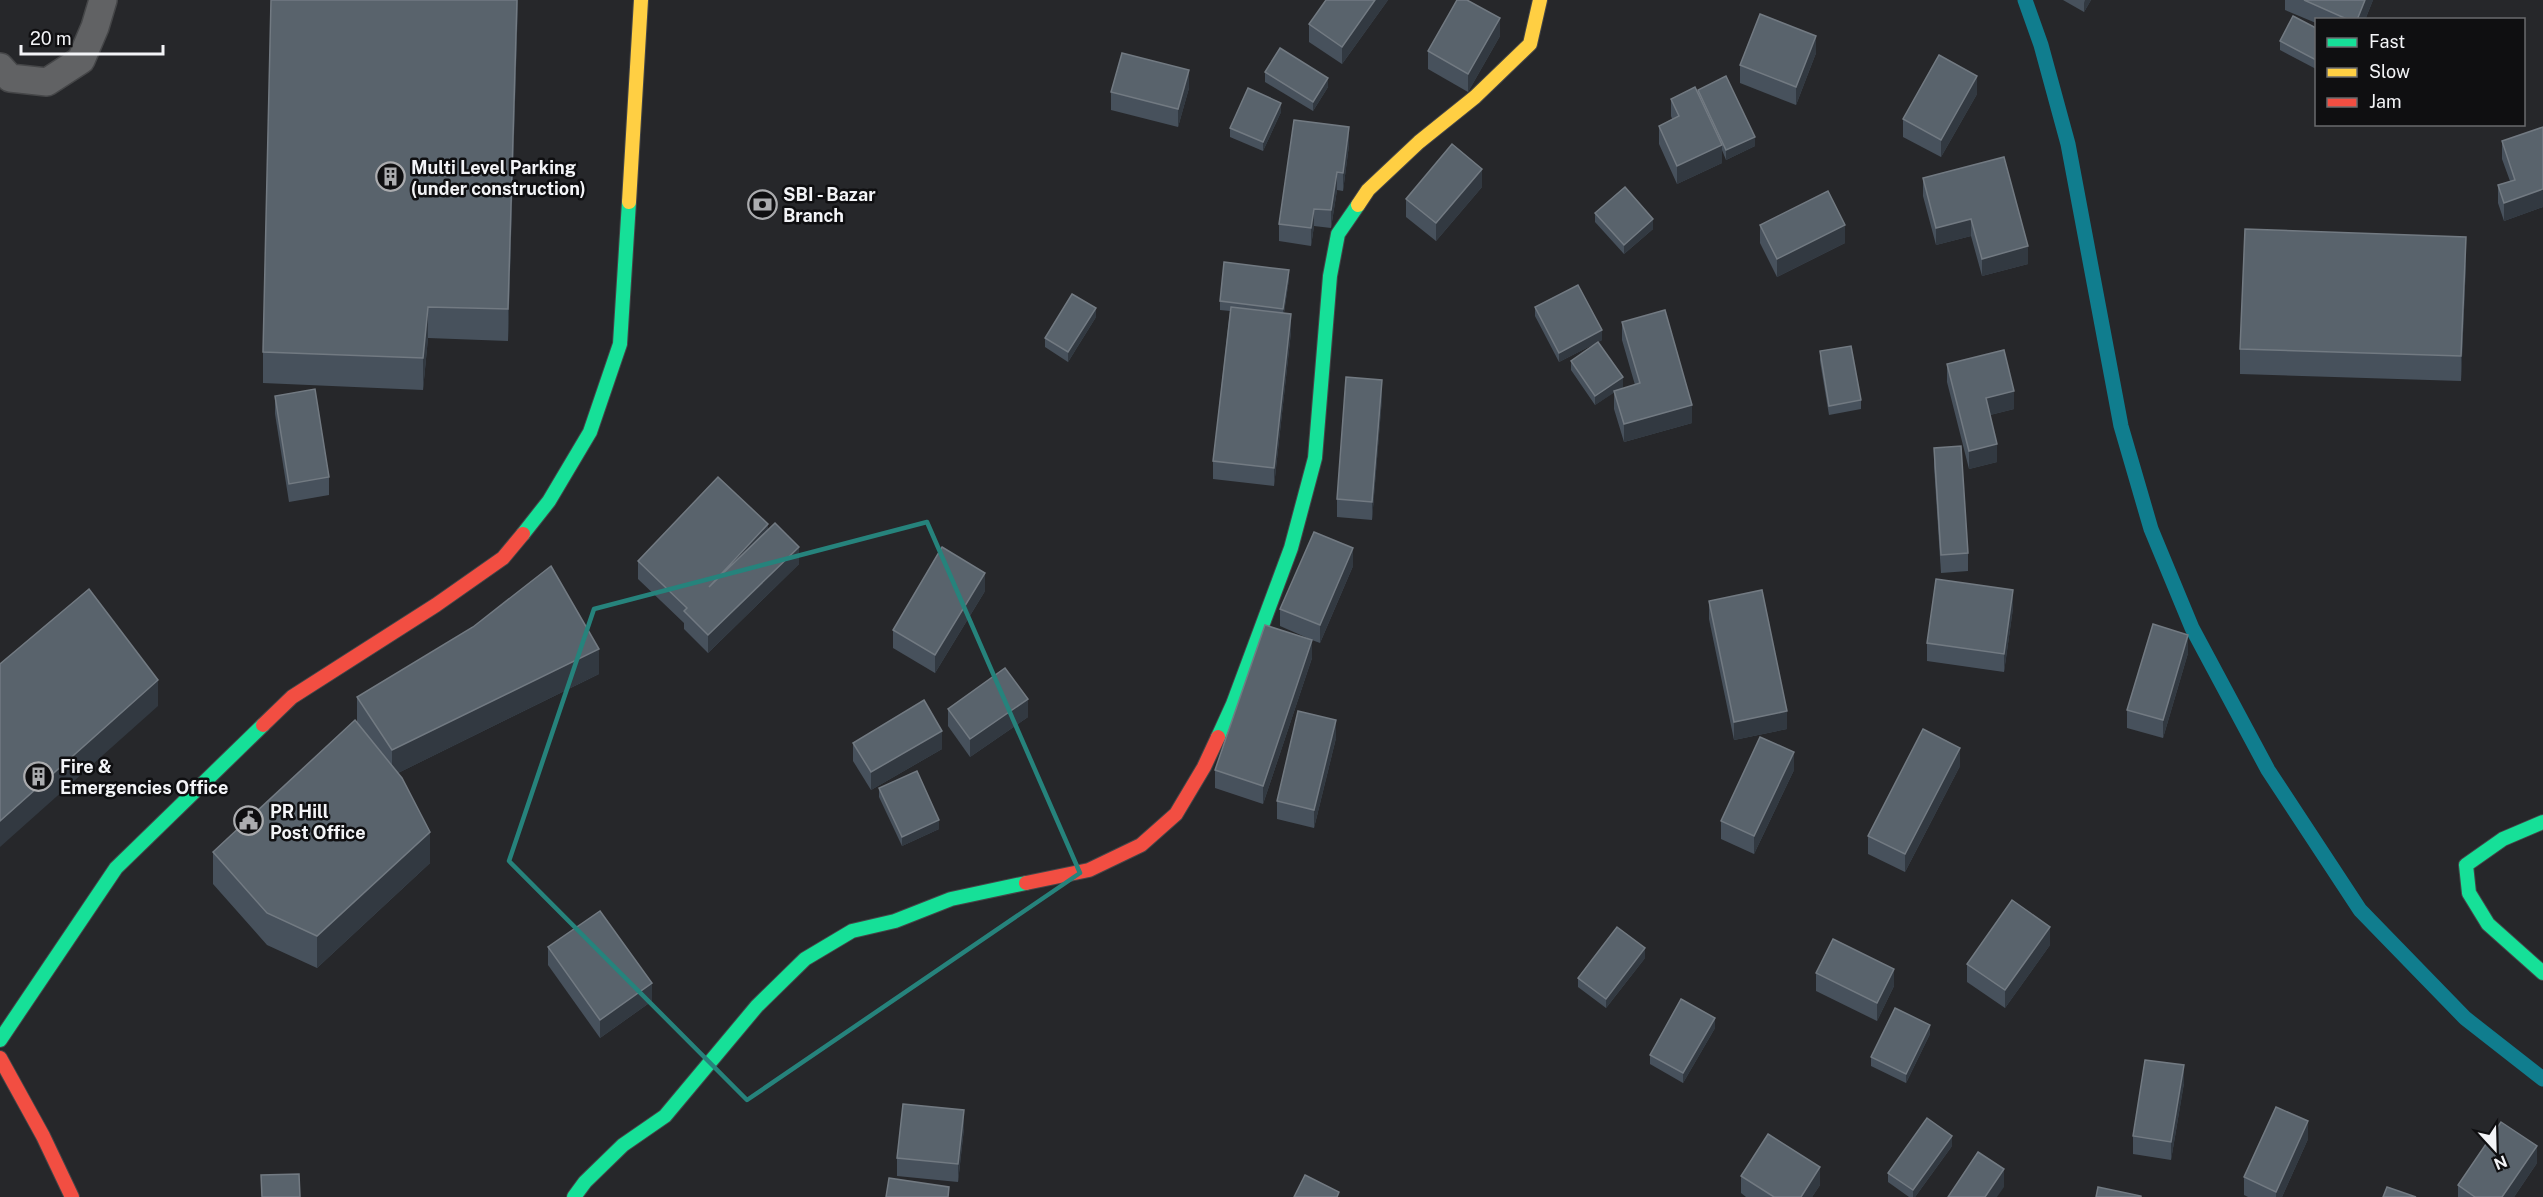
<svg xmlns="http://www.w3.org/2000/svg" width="2543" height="1197" font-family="'Public Sans',sans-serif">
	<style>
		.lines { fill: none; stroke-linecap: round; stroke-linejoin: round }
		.stream { stroke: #107d8e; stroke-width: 15 }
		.lane-casing { stroke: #454648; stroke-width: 30 }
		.fast-casing { stroke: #454648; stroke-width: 16 }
		.slow-casing { stroke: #454648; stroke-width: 16 }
		.jam-casing { stroke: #454648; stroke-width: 16 }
		.lane { stroke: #616264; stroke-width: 27 }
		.fast { stroke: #16e098; stroke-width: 14 }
		.slow { stroke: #ffcf43; stroke-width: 14 }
		.jam { stroke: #f24e42; stroke-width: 14 }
		.wall { fill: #47515c }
		.shaded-wall { fill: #323941 }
		.building { fill: #59636c; stroke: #727a82; stroke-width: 1.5 }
		.marked { fill: none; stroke: #26837c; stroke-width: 4.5; stroke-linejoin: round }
		.labels { text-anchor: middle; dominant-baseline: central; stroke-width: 5; stroke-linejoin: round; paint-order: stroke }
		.poi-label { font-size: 18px; font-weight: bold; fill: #f3f4f7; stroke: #0f0f11; text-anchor: start }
	</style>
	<rect width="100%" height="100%" fill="#26272a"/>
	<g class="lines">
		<path class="stream" d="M2025,0L2041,45L2068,144L2121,426L2151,529L2192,628L2268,770L2360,910L2465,1018L2543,1079"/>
		<defs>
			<path id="lane" d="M0,67L10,78L47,82L81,60L95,27L103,0"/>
			<g id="fast">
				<path d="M523,534L549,501L590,432L620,344L629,202"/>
				<path d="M1218,737L1233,704L1291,548L1315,458L1330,276L1338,234L1358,205"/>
				<path d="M2543,822L2503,839L2466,865L2469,893L2488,924L2543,973"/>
				<path d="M0,1040L116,868L263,725"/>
				<path d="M574,1197L585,1182L623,1145L665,1116L757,1006L805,959L852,931L895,921L951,899L1026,883"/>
			</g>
			<g id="slow">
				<path d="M629,202L641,0"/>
				<path d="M1358,205L1368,190L1419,142L1475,97L1530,44L1540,0"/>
			</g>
			<g id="jam">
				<path d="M263,725L292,697L436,605L503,558L523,534"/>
				<path d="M1026,883L1089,870L1141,845L1176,814L1204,767L1218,737"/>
				<path d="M0,1058L43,1136L72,1197"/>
			</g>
		</defs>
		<use href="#lane" class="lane-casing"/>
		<use href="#fast" class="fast-casing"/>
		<use href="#slow" class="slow-casing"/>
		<use href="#jam" class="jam-casing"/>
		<use href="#lane" class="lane"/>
		<use href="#fast" class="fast"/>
		<use href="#slow" class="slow"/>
		<use href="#jam" class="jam"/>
	</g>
	<g class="wall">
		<path d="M518,0L508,341L428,338L423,390L263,383V352Z"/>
		<path d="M1388,0L1342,64L1309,42V24Z"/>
		<path d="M2063,0H2091L2084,12Z"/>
		<path d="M2285,0H2373L2365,20H2316V23L2285,10Z"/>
		<path d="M2316,28V69L2280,50V41Z"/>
		<path d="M1500,36L1468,92L1428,69V51Z"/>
		<path d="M1816,53L1796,105L1740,83V65Z"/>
		<path d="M1265,72L1328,87L1313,111L1265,82Z"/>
		<path d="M1189,88L1178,127L1111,110V92Z"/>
		<path d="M1698,90L1755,146L1726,160L1722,150V163L1677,184L1659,144V126L1672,119L1671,116V99L1698,93Z"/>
		<path d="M1977,94L1941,157L1903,137V119Z"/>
		<path d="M1281,112L1263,151L1230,137V128Z"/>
		<path d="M2502,141L2543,207L2504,221L2498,203V185L2510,181L2502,159Z"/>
		<path d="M1349,145L1343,191L1337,190L1331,228L1314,226L1311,246L1279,241V224Z"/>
		<path d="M1923,178L2028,264L1982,276L1971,236L1936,245L1923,196Z"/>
		<path d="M1482,187L1436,241L1406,217V199Z"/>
		<path d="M1595,213L1653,229L1624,254L1595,222Z"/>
		<path d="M1760,225L1845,243L1777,277L1760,243Z"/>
		<path d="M2466,263L2461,381L2240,374V349Z"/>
		<path d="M1289,279L1284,313L1291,332L1274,486L1213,479V461L1230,311L1220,310V301Z"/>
		<path d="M1535,307L1602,340L1559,362L1535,316Z"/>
		<path d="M1096,317L1068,362L1045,347V338Z"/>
		<path d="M1622,322L1692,423L1624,442L1614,409V392L1595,405L1571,370V361L1623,387L1618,390L1635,385L1622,340Z"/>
		<path d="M1820,351L1861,400V409L1829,415L1820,361Z"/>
		<path d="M1947,364L2014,409L1990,415L1997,462L1969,469L1947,382Z"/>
		<path d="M275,396L329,477V495L289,502L275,414Z"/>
		<path d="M1382,398L1372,520L1337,517V499Z"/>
		<path d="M1934,448L1968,553V571L1941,573L1934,466Z"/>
		<path d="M768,530L799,564L708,653L684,629V623L638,579V561Z"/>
		<path d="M1353,566L1320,643L1312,640V658L1263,804L1215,788V770L1312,640L1280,626V609Z"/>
		<path d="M985,591L935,673L893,648V630Z"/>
		<path d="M1709,601L1787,729L1734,740L1709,619Z"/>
		<path d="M2013,608L2004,672L1927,661V643Z"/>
		<path d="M2188,653L2163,738L2127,728V710Z"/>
		<path d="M599,674L398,773L430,863L317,968L267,945L213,884V852L357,723V697Z"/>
		<path d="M948,709L1028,717L970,757L948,726Z"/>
		<path d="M1336,738L1314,828L1277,819V801Z"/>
		<path d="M853,743L942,749L871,790L853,761Z"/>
		<path d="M1960,766L1905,872L1868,854V836Z"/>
		<path d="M1794,770L1754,854L1721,839V821Z"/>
		<path d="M879,788L939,829L902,846L879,797Z"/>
		<path d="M2050,945L2005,1008L1967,982V964Z"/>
		<path d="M548,947L652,1001L600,1038L548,965Z"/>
		<path d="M1645,958L1606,1008L1578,987V978Z"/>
		<path d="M1816,973L1894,986L1877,1021L1816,991Z"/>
		<path d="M1715,1028L1683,1083L1650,1064V1055Z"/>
		<path d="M1930,1034L1906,1083L1871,1066V1057Z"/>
		<path d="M2184,1083L2171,1160L2133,1154V1136Z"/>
		<path d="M964,1128L958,1182L897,1176V1158Z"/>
		<path d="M2308,1139L2282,1197H2248L2244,1195V1177Z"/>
		<path d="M1952,1146L1915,1197H1909L1888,1182V1173Z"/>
		<path d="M2537,1163L2514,1197H2458V1185Z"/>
		<path d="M1741,1176L1820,1185L1812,1197H1746L1741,1193Z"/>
	</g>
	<g class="shaded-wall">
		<path d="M517,0H518L508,341V309Z"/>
		<path d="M1375,0H1388L1342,64V47Z"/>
		<path d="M2085,0H2091L2084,12V3Z"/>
		<path d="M2365,0H2373L2365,20H2357Z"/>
		<path d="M1500,18V36L1468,92V74Z"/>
		<path d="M1816,36V53L1796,105V87Z"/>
		<path d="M1189,70V88L1178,127V109Z"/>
		<path d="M1977,76V94L1941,157V140Z"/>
		<path d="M1328,78V87L1313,111V102Z"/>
		<path d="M1281,103V112L1263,151V142Z"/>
		<path d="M1349,127V145L1343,191V173Z"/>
		<path d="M1755,137V146L1726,160V150Z"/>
		<path d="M1722,145V163L1677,184V166Z"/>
		<path d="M1482,169V187L1436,241V223Z"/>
		<path d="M1337,172V190L1331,228V210Z"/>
		<path d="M2543,189V207L2504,221V203Z"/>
		<path d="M1314,209V226L1311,246V228Z"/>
		<path d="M1653,219V229L1624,254V245Z"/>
		<path d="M1971,219V236L1936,245V228Z"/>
		<path d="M1845,225V243L1777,277V259Z"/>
		<path d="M2466,237V263L2461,381V356Z"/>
		<path d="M2028,246V264L1982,276V259Z"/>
		<path d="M1289,270V279L1283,318V309Z"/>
		<path d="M428,307V338L423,390V358Z"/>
		<path d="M1096,308V317L1068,362V352Z"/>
		<path d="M1291,314V332L1274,486V468Z"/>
		<path d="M1602,330V340L1559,362V353Z"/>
		<path d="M1623,377V387L1595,405V396Z"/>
		<path d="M1382,380V398L1372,520V502Z"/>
		<path d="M2014,391V409L1986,416V398Z"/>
		<path d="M1692,405V423L1624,442V424Z"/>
		<path d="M1997,444V462L1969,469V451Z"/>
		<path d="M768,524V542L709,587Z"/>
		<path d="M799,547V564L708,653V635Z"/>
		<path d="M1353,548V566L1320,643V625Z"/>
		<path d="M985,573V591L935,673V655Z"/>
		<path d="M2013,590V608L2004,672V654Z"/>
		<path d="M2188,635V653L2163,738V720Z"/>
		<path d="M1312,640V658L1263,804V786Z"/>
		<path d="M599,649V674L392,776V750Z"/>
		<path d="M158,680V706L0,847V821Z"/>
		<path d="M1028,699V717L970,757V739Z"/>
		<path d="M1787,711V729L1734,740V722Z"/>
		<path d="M1336,720V738L1314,828V810Z"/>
		<path d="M942,731V749L871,790V772Z"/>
		<path d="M1960,748V766L1905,872V854Z"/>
		<path d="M1794,752V770L1754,854V836Z"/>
		<path d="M939,820V829L902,846V837Z"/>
		<path d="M430,832V863L317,968V936Z"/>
		<path d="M2050,927V945L2005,1008V990Z"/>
		<path d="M1645,948V958L1606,1008V999Z"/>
		<path d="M1894,969V986L1877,1021V1003Z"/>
		<path d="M652,983V1001L600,1038V1020Z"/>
		<path d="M1715,1018V1028L1683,1083V1073Z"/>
		<path d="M1930,1025V1034L1906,1083V1074Z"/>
		<path d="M2184,1065V1083L2171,1160V1142Z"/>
		<path d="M964,1110V1128L958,1182V1164Z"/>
		<path d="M2308,1121V1139L2282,1197H2276V1192Z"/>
		<path d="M1952,1136V1146L1915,1197H1913V1190Z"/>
		<path d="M2537,1146V1163L2514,1197H2502Z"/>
		<path d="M1820,1167V1185L1812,1197H1801Z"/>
		<path d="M2004,1169V1187L1997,1197H1985Z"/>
	</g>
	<g class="building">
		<path d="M271,0H517L508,309L428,307L423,358L263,352Z"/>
		<path d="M1326,0H1375L1342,47L1309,24Z"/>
		<path d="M1457,0H1467L1500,18L1468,74L1428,51Z"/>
		<path d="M2304,0H2365L2357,20H2349Z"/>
		<path d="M1760,14L1816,36L1796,87L1740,65Z"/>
		<path d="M2293,16L2316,28V60L2280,41Z"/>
		<path d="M1280,48L1328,78L1313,102L1265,72Z"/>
		<path d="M1122,53L1189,70L1178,109L1111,92Z"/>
		<path d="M1939,55L1977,76L1941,140L1903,119Z"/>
		<path d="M1726,76L1755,137L1726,150L1698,90Z"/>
		<path d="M1695,87L1722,145L1677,166L1659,126L1679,116L1671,99Z"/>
		<path d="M1248,88L1281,103L1263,142L1230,128Z"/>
		<path d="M1294,120L1349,127L1343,173L1337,172L1331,210L1314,209L1311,228L1279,224Z"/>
		<path d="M2543,127V189L2504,203L2498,185L2515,180L2502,141Z"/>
		<path d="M1452,144L1482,169L1436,223L1406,199Z"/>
		<path d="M2004,157L2028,246L1982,259L1971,219L1936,228L1923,178Z"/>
		<path d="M1625,187L1653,219L1624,245L1595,213Z"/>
		<path d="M1828,191L1845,225L1777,259L1760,225Z"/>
		<path d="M2245,229L2466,237L2461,356L2240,349Z"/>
		<path d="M1224,262L1289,270L1283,309L1220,301Z"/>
		<path d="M1578,285L1602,330L1559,353L1535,307Z"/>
		<path d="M1072,294L1096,308L1068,352L1045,338Z"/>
		<path d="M1231,307L1291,314L1274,468L1213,461Z"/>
		<path d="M1665,310L1692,405L1624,424L1614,391L1640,383L1622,322Z"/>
		<path d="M1598,342L1623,377L1595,396L1571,361Z"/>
		<path d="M1851,346L1861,400L1829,406L1820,351Z"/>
		<path d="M2004,350L2014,391L1986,398L1997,444L1969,451L1947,364Z"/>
		<path d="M1346,377L1382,380L1372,502L1337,499Z"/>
		<path d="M315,389L329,477L289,484L275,396Z"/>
		<path d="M1961,446L1968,553L1941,555L1934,448Z"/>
		<path d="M718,477L768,524L709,587L775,523L799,547L708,635L684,611L687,608L638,561Z"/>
		<path d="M1314,532L1353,548L1320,625L1280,609Z"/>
		<path d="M942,547L985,573L935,655L893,630Z"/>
		<path d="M551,566L599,649L392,750L357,697L473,627Z"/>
		<path d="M1936,579L2013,590L2004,654L1927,643Z"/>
		<path d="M89,589L158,680L0,821V664Z"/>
		<path d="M1762,590L1787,711L1734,722L1709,601Z"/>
		<path d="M2153,624L2188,635L2163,720L2127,710Z"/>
		<path d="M1265,625L1312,640L1263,786L1215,770Z"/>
		<path d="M1005,668L1028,699L970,739L948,709Z"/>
		<path d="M924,700L942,731L871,772L853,743Z"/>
		<path d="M1298,711L1336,720L1314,810L1277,801Z"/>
		<path d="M355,720L402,778L430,832L317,936L267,913L213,852Z"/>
		<path d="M1923,729L1960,748L1905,854L1868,836Z"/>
		<path d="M1760,737L1794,752L1754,836L1721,821Z"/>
		<path d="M917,771L939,820L902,837L879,788Z"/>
		<path d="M2012,900L2050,927L2005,990L1967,964Z"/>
		<path d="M600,911L652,983L600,1020L548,947Z"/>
		<path d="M1617,927L1645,948L1606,999L1578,978Z"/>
		<path d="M1833,939L1894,969L1877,1003L1816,973Z"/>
		<path d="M1681,999L1715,1018L1683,1073L1650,1055Z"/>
		<path d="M1895,1008L1930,1025L1906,1074L1871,1057Z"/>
		<path d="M2145,1060L2184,1065L2171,1142L2133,1136Z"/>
		<path d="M903,1104L964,1110L958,1164L897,1158Z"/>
		<path d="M2276,1107L2308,1121L2276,1192L2244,1177Z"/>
		<path d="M1927,1118L1952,1136L1913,1190L1888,1173Z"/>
		<path d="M2501,1122L2537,1146L2502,1197H2475L2458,1185Z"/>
		<path d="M1768,1134L1820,1167L1801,1197H1774L1741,1176Z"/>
		<path d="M1978,1152L2004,1169L1985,1197H1948Z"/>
		<path d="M299,1174L300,1197H262L261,1175Z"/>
		<path d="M1305,1175L1339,1192L1337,1197H1294Z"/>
		<path d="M889,1178L949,1187L948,1197H886Z"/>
		<path d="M2098,1187L2141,1196V1197H2096Z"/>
		<path d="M2387,1187L2416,1197H2383Z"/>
	</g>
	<path class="marked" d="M927,522L1080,873L747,1100L509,861L594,609Z"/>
	<defs>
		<symbol id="building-ring" viewBox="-11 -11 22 22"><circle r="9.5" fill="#0f0f11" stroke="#abacaf" stroke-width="1.5"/><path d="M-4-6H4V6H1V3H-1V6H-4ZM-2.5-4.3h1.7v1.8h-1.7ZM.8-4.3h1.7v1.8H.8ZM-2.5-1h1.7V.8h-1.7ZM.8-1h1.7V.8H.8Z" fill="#abacaf"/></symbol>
		<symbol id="bank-ring" viewBox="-11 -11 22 22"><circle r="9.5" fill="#0f0f11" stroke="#abacaf" stroke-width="1.5"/><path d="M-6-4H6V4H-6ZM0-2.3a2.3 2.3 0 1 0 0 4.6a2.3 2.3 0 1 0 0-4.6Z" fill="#abacaf"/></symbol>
		<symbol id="civic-ring" viewBox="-11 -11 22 22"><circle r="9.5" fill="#0f0f11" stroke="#abacaf" stroke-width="1.5"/><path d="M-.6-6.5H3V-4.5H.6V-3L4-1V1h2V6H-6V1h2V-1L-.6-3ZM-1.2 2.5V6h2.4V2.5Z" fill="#abacaf"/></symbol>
	</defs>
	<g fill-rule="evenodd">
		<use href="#building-ring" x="374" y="160" width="33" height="33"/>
		<use href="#bank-ring" x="746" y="188" width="33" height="33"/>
		<use href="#building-ring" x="22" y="760" width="33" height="33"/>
		<use href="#civic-ring" x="232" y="804" width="33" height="33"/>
	</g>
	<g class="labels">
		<g class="poi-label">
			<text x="411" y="167">Multi Level Parking<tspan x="411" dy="21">(under construction)</tspan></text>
			<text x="783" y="194">SBI - Bazar<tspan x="783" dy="21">Branch</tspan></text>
			<text x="60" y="766">Fire &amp;<tspan x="60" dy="21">Emergencies Office</tspan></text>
			<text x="270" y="811">PR Hill<tspan x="270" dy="21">Post Office</tspan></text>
		</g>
	</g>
	<rect x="2315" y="18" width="210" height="108" fill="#0f0f11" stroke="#6a6b6d" stroke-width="1.5"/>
	<rect x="2327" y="38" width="30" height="9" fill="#16e098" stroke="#6a6b6d" stroke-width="1.5"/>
	<text x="2369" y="48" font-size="18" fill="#f3f4f7">Fast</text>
	<rect x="2327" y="68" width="30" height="9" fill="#ffcf43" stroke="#6a6b6d" stroke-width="1.5"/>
	<text x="2369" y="78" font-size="18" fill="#f3f4f7">Slow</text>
	<rect x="2327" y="98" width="30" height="9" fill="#f24e42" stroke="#6a6b6d" stroke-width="1.5"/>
	<text x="2369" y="108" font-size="18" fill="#f3f4f7">Jam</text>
	<g transform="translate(2495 1149) rotate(158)" stroke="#0f0f11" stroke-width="4.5" paint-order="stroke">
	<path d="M0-4.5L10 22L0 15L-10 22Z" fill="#f3f4f7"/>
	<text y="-9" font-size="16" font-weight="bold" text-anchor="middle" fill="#f3f4f7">N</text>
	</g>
	<path d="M21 45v9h142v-9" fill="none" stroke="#f3f4f7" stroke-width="3"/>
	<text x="30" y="45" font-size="18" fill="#f3f4f7" stroke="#0f0f11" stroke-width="4.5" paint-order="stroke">20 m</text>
</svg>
